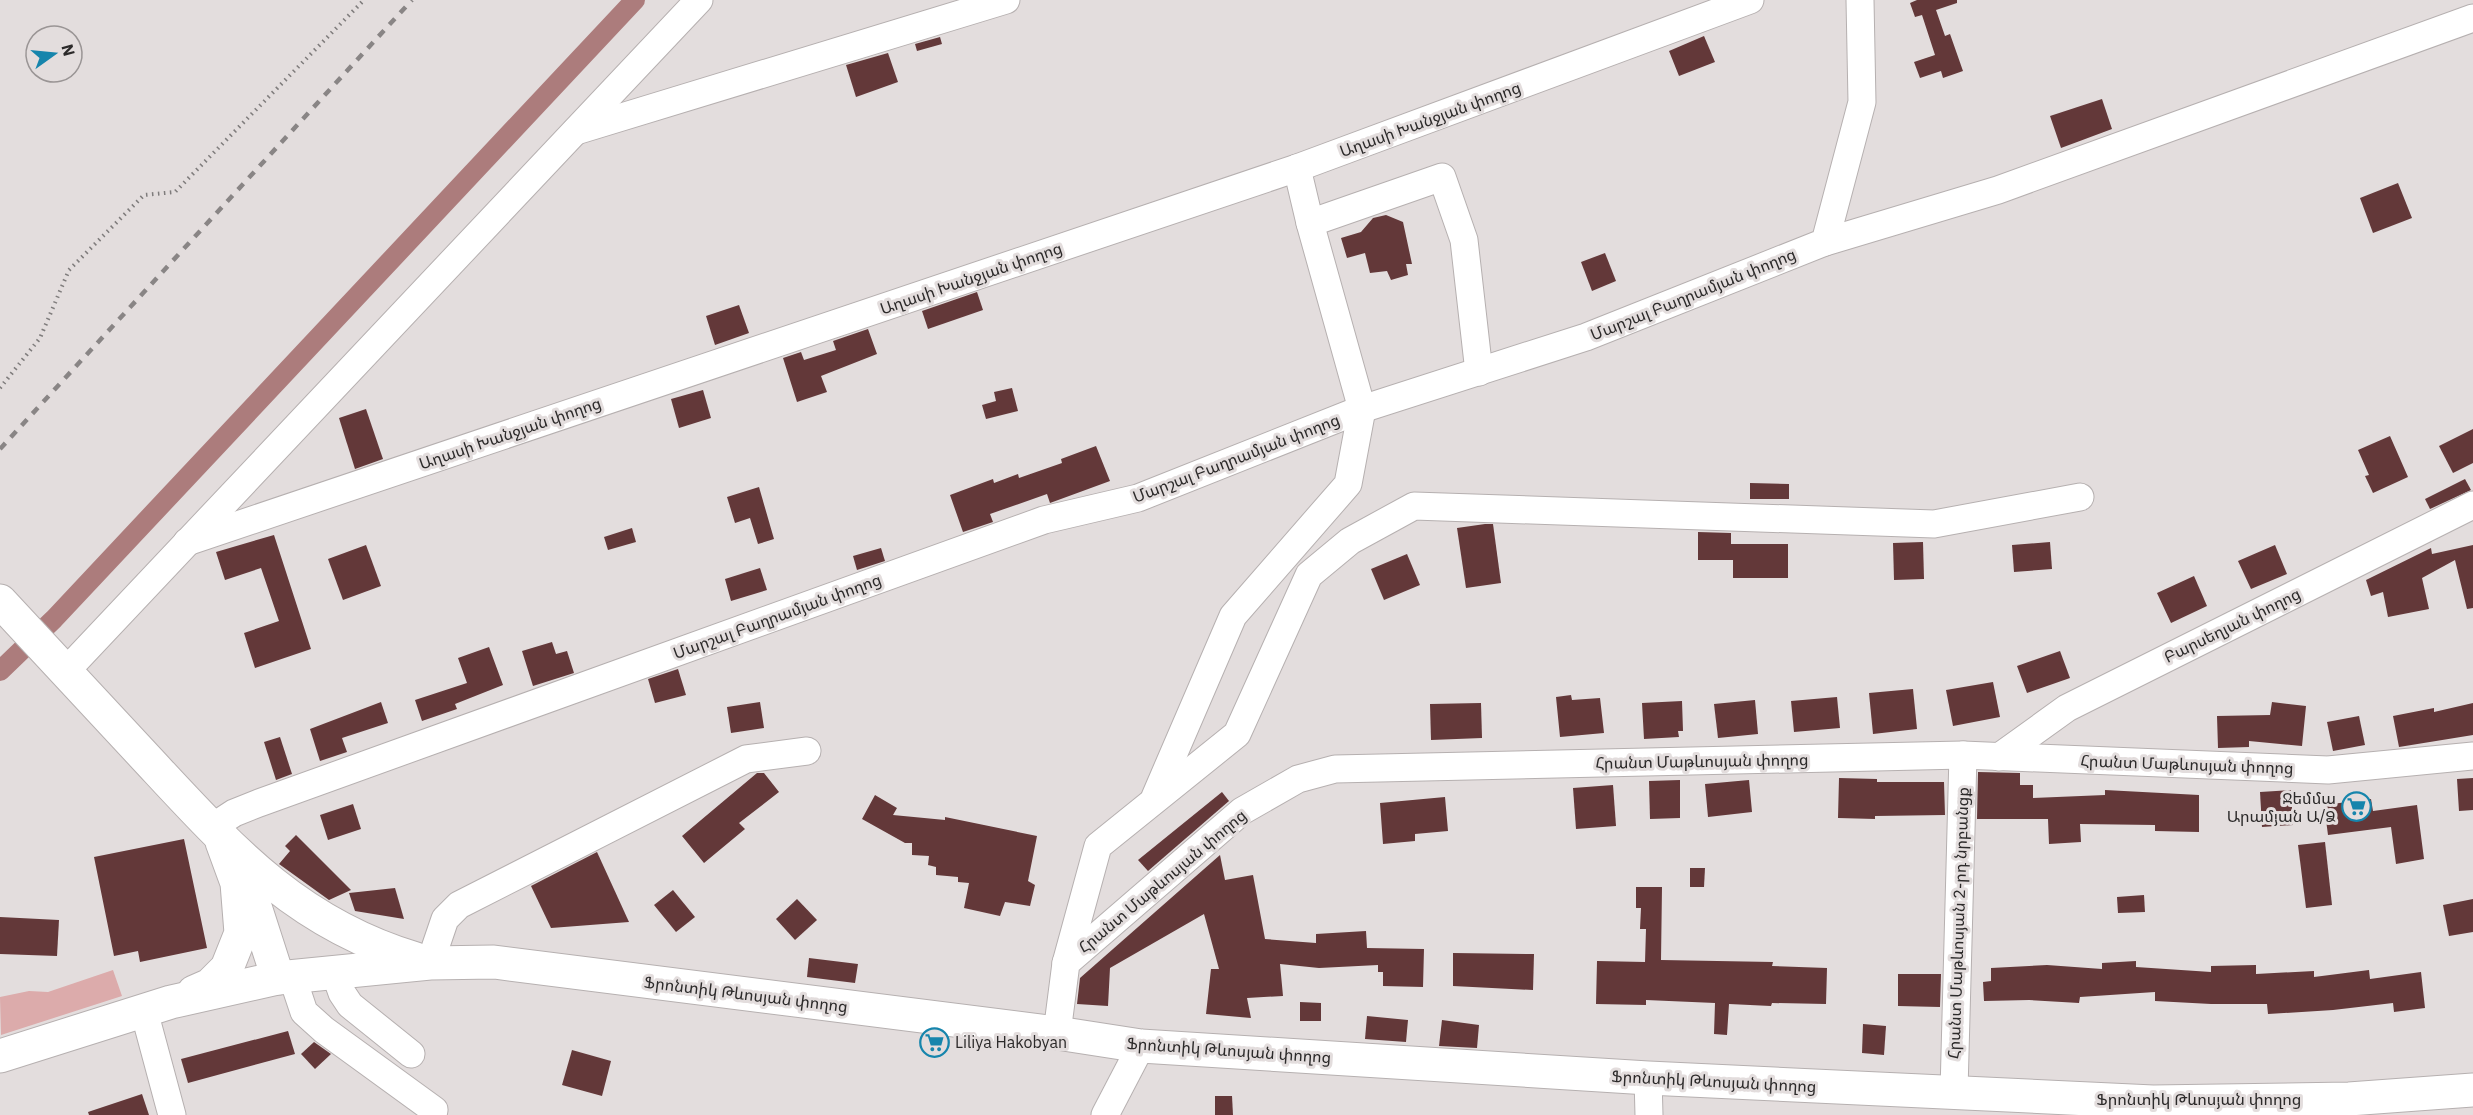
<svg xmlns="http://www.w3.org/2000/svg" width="2473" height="1115" font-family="'IBM Plex Sans','Noto Sans Armenian',sans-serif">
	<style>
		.green { fill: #dcabab }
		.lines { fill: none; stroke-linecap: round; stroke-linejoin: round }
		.canal { stroke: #ac7c7c; stroke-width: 20 }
		.building { fill: #633839 }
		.minor-casing { stroke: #b6b0b0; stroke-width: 29 }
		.major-casing { stroke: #b6b0b0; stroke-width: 35 }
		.path { stroke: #7f7c7c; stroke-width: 4; stroke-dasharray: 1.5 4.5; stroke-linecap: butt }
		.minor { stroke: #fff; stroke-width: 27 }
		.major { stroke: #fff; stroke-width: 33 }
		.rail { stroke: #898585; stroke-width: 4.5; stroke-dasharray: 8 8; stroke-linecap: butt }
		.labels { text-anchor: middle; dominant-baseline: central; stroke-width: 6; stroke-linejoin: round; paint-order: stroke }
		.street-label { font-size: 16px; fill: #2c2a2a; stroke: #e3dddd }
		.poi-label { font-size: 16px; fill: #2c2a2a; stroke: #e3dddd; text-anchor: end }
	</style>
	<rect width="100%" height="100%" fill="#e3dddd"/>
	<path class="green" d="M113,970L122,996L1,1035L0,997L29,991L48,992Z"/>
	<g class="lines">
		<path class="canal" d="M0,671L54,619L635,0"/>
	</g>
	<g class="building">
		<path d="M1917,0H1957V3L1936,10L1945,36L1950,34L1963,71L1943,78L1941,71L1920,78L1914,62L1935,55L1922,15L1915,17L1910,3Z"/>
		<path d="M1704,36L1715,62L1679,76L1669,51Z"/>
		<path d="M940,37L942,44L917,51L915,44Z"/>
		<path d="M888,53L898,82L856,97L846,65Z"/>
		<path d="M2102,99L2112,129L2061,148L2050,116Z"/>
		<path d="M2398,183L2412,218L2373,233L2360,198Z"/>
		<path d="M1386,215L1403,222L1412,264H1406L1408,275L1391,280L1387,271L1370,273L1365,253L1347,258L1341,238L1361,232L1373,218Z"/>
		<path d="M1605,253L1616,281L1592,291L1581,262Z"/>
		<path d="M977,292L983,310L928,329L922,311Z"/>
		<path d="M739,305L749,333L715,345L706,316Z"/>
		<path d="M868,329L877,354L821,376L827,392L797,402L783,358L801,352L804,360L836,350L833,341Z"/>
		<path d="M1012,388L1018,411L986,419L982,405L996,401L994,392Z"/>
		<path d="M703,390L711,418L679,428L671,399Z"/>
		<path d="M366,409L383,459L355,469L339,418Z"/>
		<path d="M2473,429V463L2453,473L2439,446Z"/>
		<path d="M2390,436L2408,477L2373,493L2365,476L2369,475L2358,450Z"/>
		<path d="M1096,446L1110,481L1050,503L1047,494L990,514L993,522L963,532L950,495L993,479L994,483L1018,474L1019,478L1062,463L1061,459Z"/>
		<path d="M2465,479L2471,490L2430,509L2425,499Z"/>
		<path d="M1750,483L1789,484V499H1750Z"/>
		<path d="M759,487L774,539L758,544L750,518L735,523L727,497Z"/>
		<path d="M1485,524H1493L1501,583L1466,588L1457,528Z"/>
		<path d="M632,528L636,542L608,550L604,537Z"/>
		<path d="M1698,532L1731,533V544H1788V578H1733V560H1698Z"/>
		<path d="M274,535L311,649L255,668L244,633L279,621L261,568L225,580L216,552Z"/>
		<path d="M1923,542L1924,579L1894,580L1893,543Z"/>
		<path d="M2050,542L2052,569L2014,572L2012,545Z"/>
		<path d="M366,545L381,586L343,600L328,559Z"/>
		<path d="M2275,545L2287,574L2251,589L2238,561Z"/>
		<path d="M2473,545V608L2467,609L2455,560L2422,578L2429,609L2388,617L2383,592L2371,596L2366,580L2431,548L2432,554Z"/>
		<path d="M881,548L885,561L857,570L853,556Z"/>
		<path d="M1407,554L1420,585L1384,600L1371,569Z"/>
		<path d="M760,568L767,590L731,601L725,579Z"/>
		<path d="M2194,576L2207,606L2171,623L2157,593Z"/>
		<path d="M552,642L556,654L567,651L574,673L533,686L522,651Z"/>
		<path d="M489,647L503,685L455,704L457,709L422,721L415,700L467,683L458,658Z"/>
		<path d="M2060,651L2070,678L2027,693L2017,666Z"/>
		<path d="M678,669L686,695L655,703L648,679Z"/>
		<path d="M1993,682L2000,717L1953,726L1946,690Z"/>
		<path d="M1913,689L1917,729L1873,734L1869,693Z"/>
		<path d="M1571,695L1572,700L1600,698L1604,733L1560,737L1556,697Z"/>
		<path d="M1837,697L1840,728L1794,732L1791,701Z"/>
		<path d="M1755,700L1758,734L1718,738L1714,704Z"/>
		<path d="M1682,701L1683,731H1678L1679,737L1644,739L1642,703Z"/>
		<path d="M381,702L388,723L342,738L347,752L320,761L310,729Z"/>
		<path d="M760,702L764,728L731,733L727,707Z"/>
		<path d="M2272,702L2306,706L2302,746L2249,741V747L2218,748L2217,716L2270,715Z"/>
		<path d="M1481,703L1482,738L1431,740L1430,704Z"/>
		<path d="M2473,703V735L2399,747L2393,716L2434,708V712Z"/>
		<path d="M2359,716L2365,745L2333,751L2327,722Z"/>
		<path d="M280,737L292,774L276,780L264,742Z"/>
		<path d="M1978,772L2020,773V785H2033V798L2105,795V790L2199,795V832L2155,831V825L2080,824L2081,842L2049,844L2048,819H1977Z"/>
		<path d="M757,773H764L779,792L739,823L745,829L704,863L682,836Z"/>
		<path d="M1839,778L1877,779V782H1944L1945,815L1875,816V819L1838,818Z"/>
		<path d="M2473,778V810L2459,811L2457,779Z"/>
		<path d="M1680,780V818L1650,819L1649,781Z"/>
		<path d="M1749,780L1752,812L1708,817L1705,784Z"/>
		<path d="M1613,785L1616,826L1576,829L1573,788Z"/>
		<path d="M2291,790L2293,825L2262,827L2260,792Z"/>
		<path d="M1222,792L1229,801L1148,871L1138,860Z"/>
		<path d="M875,795L897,808L893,815L945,820V817L1037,836L1028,881L1035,885L1030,906L1005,902L1000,916L964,908L969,883L958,882V877L936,875V867L928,865L929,856L912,855V843H905L862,819Z"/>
		<path d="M1445,797L1448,831L1415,834V841L1383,844L1380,803Z"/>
		<path d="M2371,799L2373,811L2417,805L2424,859L2396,864L2391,827L2328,835L2324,805Z"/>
		<path d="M353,804L361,829L328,840L320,815Z"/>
		<path d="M296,835L351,890L329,900L279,864L290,851L285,846Z"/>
		<path d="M184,839L207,948L140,962L138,951L114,956L94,857Z"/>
		<path d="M2325,842L2332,905L2306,908L2298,845Z"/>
		<path d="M597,852L629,922L551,928L531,886Z"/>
		<path d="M1220,855L1225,880L1253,875L1265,939L1316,943V934L1366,931L1367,948L1424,949L1423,987L1383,986V972H1378V965L1319,968L1280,964L1283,996L1247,998L1251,1018L1206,1014L1211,969H1219L1204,914L1110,968L1108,1006L1077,1004L1080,978Z"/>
		<path d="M1690,868H1705L1704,887H1690Z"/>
		<path d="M1636,887H1662L1661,960L1773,962L1772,966L1827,968L1826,1004L1772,1003L1771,1006L1729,1004L1727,1035L1714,1034L1715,1003L1646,1000V1005L1596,1004L1597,961L1645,962L1646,929H1640L1641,908H1636Z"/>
		<path d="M395,888L404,919L355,911L349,893Z"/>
		<path d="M673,890L695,917L676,932L654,905Z"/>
		<path d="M2144,895L2145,912L2118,913L2117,897Z"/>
		<path d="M797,899L817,920L795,940L776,919Z"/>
		<path d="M2473,899V932L2449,936L2443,905Z"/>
		<path d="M0,917L59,920L57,956L0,954Z"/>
		<path d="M1453,953L1534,954L1533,990L1453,986Z"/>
		<path d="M809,958L858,964L855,983L807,977Z"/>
		<path d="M2136,961V967L2211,972V966L2256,965V974L2314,971V977L2369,970L2370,979L2421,972L2425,1008L2394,1012L2393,1003L2333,1010L2268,1014L2267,1004H2211L2155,1001V992L2080,997L2079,1003L2029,1000L1984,1001L1983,982L1991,981V968L2047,965L2102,969V963Z"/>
		<path d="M1898,974H1941L1940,1007L1898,1006Z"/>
		<path d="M1300,1002L1321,1003V1021H1300Z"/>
		<path d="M1367,1016L1408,1020L1406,1042L1365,1039Z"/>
		<path d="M1442,1020L1479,1025L1477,1048L1439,1046Z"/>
		<path d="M1863,1024L1886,1026L1884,1055L1862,1053Z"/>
		<path d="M288,1031L295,1054L188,1083L181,1059Z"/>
		<path d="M314,1042L331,1054L315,1069L301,1054Z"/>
		<path d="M572,1050L611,1061L602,1096L562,1085Z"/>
		<path d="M142,1094L149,1115H89L88,1112Z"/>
		<path d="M1215,1096H1232L1233,1115H1215Z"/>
	</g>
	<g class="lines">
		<defs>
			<g id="minor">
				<path d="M576,131L1006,0"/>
				<path d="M1310,223L1442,177L1464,240L1479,372"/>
				<path d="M1825,242L1998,190L2473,18"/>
				<path d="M187,542L1297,168L1750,0"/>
				<path d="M65,672L699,0"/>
				<path d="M1999,757L2067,708L2473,505"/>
				<path d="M1155,797L1233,616L1348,484L1362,409L1310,223L1297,168"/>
				<path d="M211,828L234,813L259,803L1044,520L1138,498L1362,409L1586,337L1825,242L1862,102L1860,0"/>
				<path d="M430,963L445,919L459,905L746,759L807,751"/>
				<path d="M1066,963L1098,846L1237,734L1309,575L1350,541L1414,506L1934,524L2080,497"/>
				<path d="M335,973L342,993L350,1005L411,1054"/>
				<path d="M292,976L304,1012L324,1030L434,1110L433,1115"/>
				<path d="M144,1011L172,1115"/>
				<path d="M1057,1033L1066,963L1242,811L1298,779L1335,769L1963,755L2328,770L2473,756"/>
				<path d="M1648,1078L1649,1115"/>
				<path d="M1954,1091L1963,755"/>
				<path d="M1105,1115L1141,1046"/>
			</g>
			<g id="major">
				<path d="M0,601C49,653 97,706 146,758C229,847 295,923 416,959"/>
				<path d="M250,891L278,978"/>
				<path d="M194,992L210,985L227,968L241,933L237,883L222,842"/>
				<path d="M0,1056L171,1002L278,978L430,963L494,962L1057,1033L1141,1046L1648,1078L2153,1102L2349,1099L2473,1090"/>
			</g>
		</defs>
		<use href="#minor" class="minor-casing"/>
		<use href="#major" class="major-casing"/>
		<path class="path" d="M0,388L40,338L69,270L144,195L175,192L364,0"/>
		<use href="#minor" class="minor"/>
		<use href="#major" class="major"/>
		<path class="rail" d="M0,449L412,0"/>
	</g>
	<defs>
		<symbol id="supermarket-ring" viewBox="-11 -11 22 22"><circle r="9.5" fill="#e3dddd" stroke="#1685ac" stroke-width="1.5"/><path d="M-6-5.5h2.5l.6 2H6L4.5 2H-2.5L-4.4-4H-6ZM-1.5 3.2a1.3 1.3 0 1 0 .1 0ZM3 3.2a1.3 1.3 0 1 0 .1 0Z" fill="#1685ac"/></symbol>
	</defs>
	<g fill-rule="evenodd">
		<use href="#supermarket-ring" x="2340" y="790" width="33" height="33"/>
		<use href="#supermarket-ring" x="918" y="1026" width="33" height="33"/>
	</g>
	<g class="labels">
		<g class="street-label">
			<text transform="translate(1430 119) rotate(-20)">Աղասի Խանջյան փողոց</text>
			<text transform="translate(971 278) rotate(-19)">Աղասի Խանջյան փողոց</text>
			<text transform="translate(1693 294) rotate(-22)">Մարշալ Բաղրամյան փողոց</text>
			<text transform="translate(510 433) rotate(-19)">Աղասի Խանջյան փողոց</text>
			<text transform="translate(1236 458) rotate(-21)">Մարշալ Բաղրամյան փողոց</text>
			<text transform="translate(777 616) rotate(-20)">Մարշալ Բաղրամյան փողոց</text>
			<text transform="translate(2232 625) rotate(-26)">Բարսեղյան փողոց</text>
			<text transform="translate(1702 761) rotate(-1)">Հրանտ Մաթևոսյան փողոց</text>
			<text transform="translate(2187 764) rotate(2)">Հրանտ Մաթևոսյան փողոց</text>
			<text transform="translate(1162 881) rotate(-40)">Հրանտ Մաթևոսյան փողոց</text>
			<text transform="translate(1958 923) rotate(-88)">Հրանտ Մաթևոսյան 2-րդ նրբանցք</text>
			<text transform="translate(746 994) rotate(7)">Ֆրոնտիկ Թևոսյան փողոց</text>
			<text transform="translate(1229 1050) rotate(4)">Ֆրոնտիկ Թևոսյան փողոց</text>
			<text transform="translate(1714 1081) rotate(3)">Ֆրոնտիկ Թևոսյան փողոց</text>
			<text x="2199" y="1099">Ֆրոնտիկ Թևոսյան փողոց</text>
		</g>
		<g class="poi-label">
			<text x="2336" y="798">Ջեմմա<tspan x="2336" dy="18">Արամյան Ա/Ձ</tspan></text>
			<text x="955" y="1042" text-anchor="start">Liliya Hakobyan</text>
		</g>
	</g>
	<g transform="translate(54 54) rotate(75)"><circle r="28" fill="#e3dddd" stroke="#9a9595" stroke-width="1.5"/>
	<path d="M0-4.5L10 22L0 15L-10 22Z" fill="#1685ac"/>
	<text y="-9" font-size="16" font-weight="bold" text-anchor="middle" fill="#2c2a2a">N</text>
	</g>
</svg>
